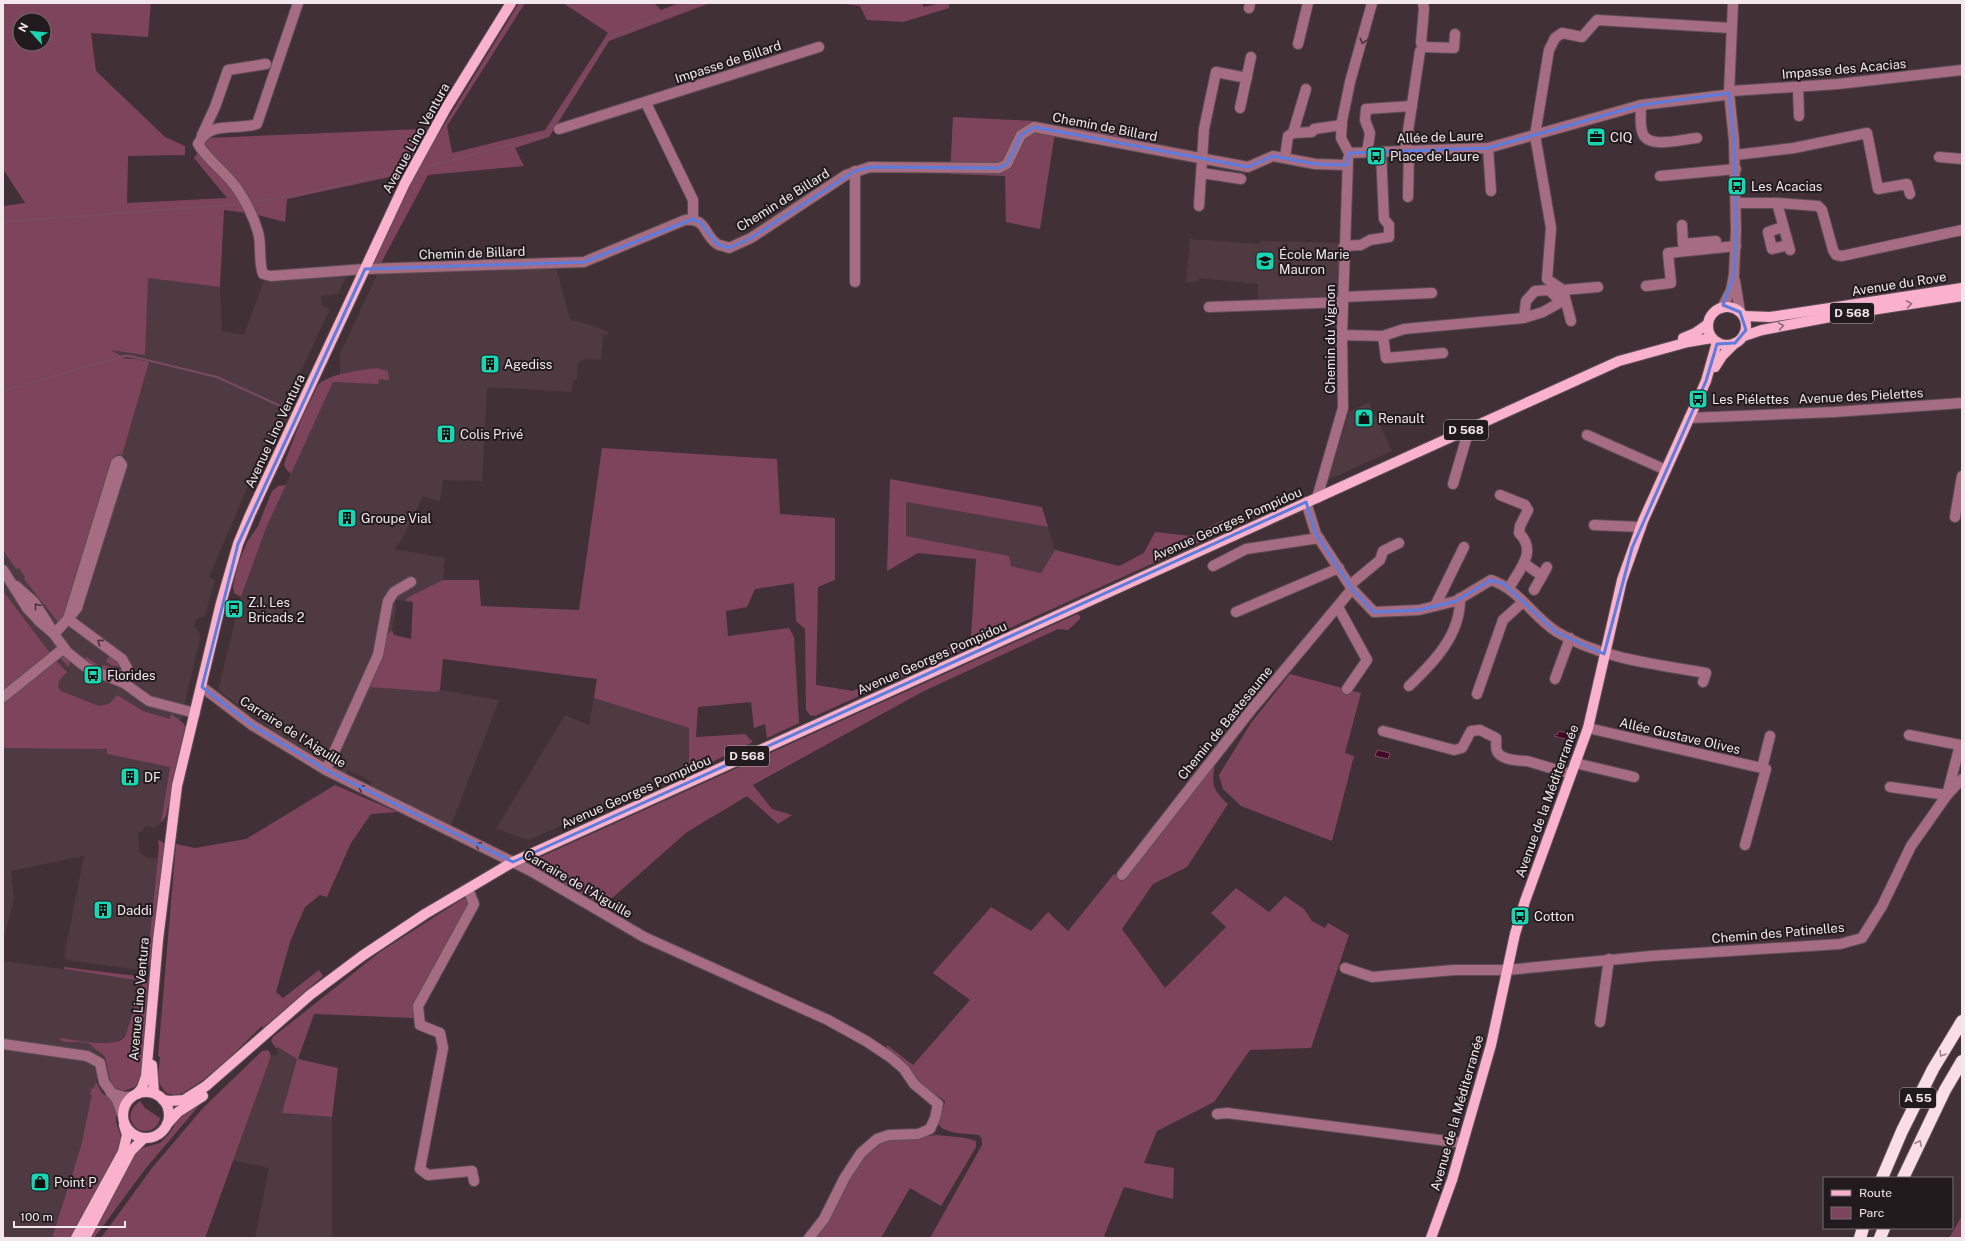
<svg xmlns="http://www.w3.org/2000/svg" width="1965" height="1241" font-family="'Public Sans',sans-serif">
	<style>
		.built { fill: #4f3a41 }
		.green { fill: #7e445c; fill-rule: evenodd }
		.water { fill: #430826; stroke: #784b61 }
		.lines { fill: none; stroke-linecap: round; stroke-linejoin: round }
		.stream { stroke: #784b61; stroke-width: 2 }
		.minor-casing { stroke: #5d4e54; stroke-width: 12 }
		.major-casing { stroke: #5d4e54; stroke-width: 12 }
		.highway-casing { stroke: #5d4e54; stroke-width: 14 }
		.minor { stroke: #a66c82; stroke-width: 10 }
		.major { stroke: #f9b1cc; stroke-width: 10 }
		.highway { stroke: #fadde7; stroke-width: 12 }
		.oneway { stroke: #4a333c }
		.oneway2 { stroke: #8e6675 }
		.oneway3 { stroke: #99868d }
		.marked { fill: none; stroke: #5d7cde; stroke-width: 3; stroke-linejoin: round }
		.labels { text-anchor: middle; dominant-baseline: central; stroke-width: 4; stroke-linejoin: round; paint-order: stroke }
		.shield { fill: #221b1e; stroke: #b4aaae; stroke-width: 1 }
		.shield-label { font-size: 12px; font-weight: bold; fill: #f2e8eb }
		.street-label { font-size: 13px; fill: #f2e8eb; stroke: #221b1e }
		.poi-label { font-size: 13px; fill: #f2e8eb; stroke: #221b1e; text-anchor: start }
	</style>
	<rect width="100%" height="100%" fill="#413137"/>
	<g class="built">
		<path d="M3,230L148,278L220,287L222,331L244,335L265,278L346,277L338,294L321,296L322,305L330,309L260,458L209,577L215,580L205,615L196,620L194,626L199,632L200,638L170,767L161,823L154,829L149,826L144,827L143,831L138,833L139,852L148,858H158L149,962L145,968L139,970L67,960L64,957L84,856L11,871L14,899L3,941Z"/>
		<path d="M1190,239L1260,244V241L1343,243L1340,298L1258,302V284L1199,278L1198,282H1186Z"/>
		<path d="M556,267L570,319L608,331V335H603L601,360L585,359L578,363L577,379L573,381L572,392L487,387L482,481L443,480L440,501L423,497L402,539L394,549L445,558L443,580L407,598L406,601L396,600L395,608L396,609L392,630L388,634L381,660L370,686L436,691L440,690L499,700L450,828L369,788L372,782L348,770L345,775L334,770L287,740L288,736L282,737L218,690L241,597L266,528L334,380V376H340V354L378,273Z"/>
		<path d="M1369,402L1392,451L1328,480L1349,412Z"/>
		<path d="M906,502L1048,527L1055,550L1041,573L1011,566L1009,556L906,536Z"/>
		<path d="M594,698L689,728V767L529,840L496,829L565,715L589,725Z"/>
		<path d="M3,961L143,980L125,1037L122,1039L108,1044L94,1089L92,1088L93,1095L81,1146L52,1238H3Z"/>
		<path d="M278,1046L297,1059L282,1113L332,1117V1238H255L269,1168L232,1160L271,1056L279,1054L276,1048Z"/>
	</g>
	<g class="green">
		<path d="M3,3H151L148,37L91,33L96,71L165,137L185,146V155L128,156L127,203L227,198L194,158L208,138L422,129L399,175L287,199L285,222L254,214L224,210L220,287L148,278L145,355L111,350L126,359H136L149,362L122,455L117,454L65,618L58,622L24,579L25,577L19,568L16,569L3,550V206L25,203L3,169ZM20,20H44V44H20Z"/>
		<path d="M519,3H525L447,126L452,153L545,130L608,33L563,3H654L661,10L679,3H710L609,41L549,137L515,148L524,166L428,175L381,263L375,264L374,260L422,161Z"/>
		<path d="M838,3H921L924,7L940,3H949V8L903,22L867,20L860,6Z"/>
		<path d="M953,117L1036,121L1056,126L1040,229L1006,222L1005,176L950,174Z"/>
		<path d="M1072,125L1087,127L1198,153L1197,163L1071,139Z"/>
		<path d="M377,368L388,371L389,380L379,379L378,384L333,382L291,474L286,469L284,464L301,420L318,385C328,374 361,370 377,368Z"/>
		<path d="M602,448L777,459L780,514L835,518V580L818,587L816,685L853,691L971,637L976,559L918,553L887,571L890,479L1042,507L1048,527L906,502V536L1009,556L1011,566L1041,573L1055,550L1119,566L1144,553L1155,532L1191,536L1223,520L1229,529L815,716L810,715L806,710L805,629L796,621L794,583L755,589L747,607L726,611L728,636L789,628L794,637L799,723L767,738L765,724L754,728L751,702L698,707L696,737L745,734L753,742L677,779L674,774L689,766V728L594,698L597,679L443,659L440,690L436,692L370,687L381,660L388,634L392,630L394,635L411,639L413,602L406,601L407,598L443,580H479L481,606L579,610Z"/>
		<path d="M286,485L266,528L241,597L234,593L233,587L238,564L247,542L258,526L272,491L278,486Z"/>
		<path d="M3,591L50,653L3,691Z"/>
		<path d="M1077,614L1080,616V619L1068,630L1058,629L922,692L753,785L772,809L792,815L778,824L747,796L687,832L602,907L529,865L534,860Z"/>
		<path d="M111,654L119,661L121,667L111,665L106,661Z"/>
		<path d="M63,655L70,661L69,667L59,657Z"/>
		<path d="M86,657L101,667L104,665L121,672L115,675L83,661Z"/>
		<path d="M55,660L67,672L60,679L58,686L61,691L99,706L109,704L117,695L143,711L170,719L171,714L184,724L186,729L166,816L161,823L170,767L107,754V749L3,748V701Z"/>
		<path d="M1290,674L1361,693L1345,753L1354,756L1332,841L1241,806L1223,789L1219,775L1251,723Z"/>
		<path d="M1215,764C1211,785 1213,790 1228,804L1187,867L1153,884L1122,929L1165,988L1226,927L1211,913L1236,888L1269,912L1285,896L1304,909L1312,921L1325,928L1328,923L1349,935L1311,1048L1250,1050L1214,1102L1157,1131L1144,1163L1174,1168L1173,1199L1124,1187L1104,1236L1108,1238H930L982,1145V1139L979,1135C967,1133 946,1135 938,1124L943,1110L945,1101L926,1088L886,1051L887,1045L913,1065L970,1000L933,973L991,907L1031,931L1048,912L1068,931L1114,874L1126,877Z"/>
		<path d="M335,785L397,812L371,814L351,843L327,897L320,895L305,907L290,942L276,992L283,998L319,970L323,976L263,1028L262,1026L224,1063L203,1080L183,1093L174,1095L166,1093L161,1086L158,1079L160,1057L158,1056L176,844L195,848L246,839Z"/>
		<path d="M158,840L163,842L164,845L154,957L151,964L147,966L159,847Z"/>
		<path d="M464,898L469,901L468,907L418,1000L414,1018L314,1014L298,1059L338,1068L332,1117L282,1113L297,1059L278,1047L276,1048L271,1041L273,1037L380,952Z"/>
		<path d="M64,967L144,977L148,980L142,1076L136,1086C105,1103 112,1072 104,1056C102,1052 97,1051 94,1048C92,1047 92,1045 90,1044C81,1040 68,1044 60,1040V1038C76,1040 113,1049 125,1037L143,981L64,969Z"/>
		<path d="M266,1050L269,1051L271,1056L205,1238H101L152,1168L203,1108L262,1051Z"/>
		<path d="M96,1082L102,1093L114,1102L116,1106V1122L122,1140L119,1149L72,1238H52L81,1146L92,1095L90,1094L92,1088H94Z"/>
		<path d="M140,1101L145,1108L160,1118C158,1129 149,1133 139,1130C127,1121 128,1110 140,1101Z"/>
		<path d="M202,1102L146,1168L94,1238H89L138,1149L160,1143L170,1133L178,1119Z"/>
		<path d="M937,1135C950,1137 964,1136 976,1141V1147L941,1206L910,1188L881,1238H815L828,1222L858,1163L878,1144L898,1139Z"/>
		<path d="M1962,1216V1238H1949Z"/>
	</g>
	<g class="water">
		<path d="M1559,731L1570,734L1569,740L1554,736L1555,734L1557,735Z"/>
		<path d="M1377,750L1390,753L1388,759L1375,756Z"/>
	</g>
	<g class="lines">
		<g class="stream">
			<path d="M421,168L548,135L609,38L696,3"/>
			<path d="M250,202L295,196L403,170"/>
			<path d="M3,222L240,204"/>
			<path d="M3,391L123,356H130L217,377L289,410"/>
		</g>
		<defs>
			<g id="minor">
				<path d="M298,3L257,124C234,131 210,120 198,144C208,161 227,173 238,190C246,202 254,218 258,232C262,246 258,260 263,274L271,276L365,269L584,262L685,220C707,218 703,234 717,244C720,246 726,246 729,248L751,238L846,175L870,167L999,168L1007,164L1021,135L1034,127L1248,167L1273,156L1315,164L1347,165"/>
				<path d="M1423,3L1424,9L1421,43L1425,47L1454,48L1455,34"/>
				<path d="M1249,8L1250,3"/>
				<path d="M1298,44L1308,3"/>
				<path d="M1798,87L1799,116"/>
				<path d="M646,103L693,200V219"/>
				<path d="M1641,105C1641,113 1639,126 1643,134C1649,149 1683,139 1697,138"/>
				<path d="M1240,108L1251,57"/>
				<path d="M559,129L819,47"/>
				<path d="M1293,133L1306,89"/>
				<path d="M202,135L215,107L228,70L266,64"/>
				<path d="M1488,148L1491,191"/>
				<path d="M1405,151L1420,51"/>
				<path d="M1367,152L1370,133L1365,120L1366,109L1412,106"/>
				<path d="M1349,153L1488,148L1641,105L1725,95L1732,91L1838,84L1962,70"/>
				<path d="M1349,153L1341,138L1342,121L1350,82L1372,3"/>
				<path d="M1735,155L1794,148L1867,133L1878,189L1907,184L1910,194"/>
				<path d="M1939,157L1962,159"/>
				<path d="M1285,158L1288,136L1293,133L1312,132L1314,129L1342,125"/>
				<path d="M1202,173L1241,179"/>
				<path d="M1660,176L1736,169"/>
				<path d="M1408,197L1409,150"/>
				<path d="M1737,203H1777L1818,206L1822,210L1833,250L1836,255L1842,256L1962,230"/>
				<path d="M1777,203L1790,250"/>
				<path d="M1199,206L1204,129L1216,72L1247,78"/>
				<path d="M1682,225L1683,244L1716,241"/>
				<path d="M1783,227L1768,232L1772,249L1788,245"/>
				<path d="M1344,246L1361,245L1370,240L1389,237V225L1384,219L1381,152"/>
				<path d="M1735,281L1740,312"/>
				<path d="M855,282V171"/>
				<path d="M1646,286L1671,283L1668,253L1736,246"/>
				<path d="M1598,287L1563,290L1547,279L1551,228L1535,135L1549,50L1555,38L1562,33L1582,37L1597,20L1731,28"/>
				<path d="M1563,290L1571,321"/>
				<path d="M1343,297L1432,293"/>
				<path d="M1209,307L1343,302"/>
				<path d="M1722,308L1731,290L1734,275L1736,230L1734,140L1729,93L1733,3"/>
				<path d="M1342,335L1383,336L1404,329L1524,318L1526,301L1535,291L1549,290L1556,297L1559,303L1543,312L1524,318"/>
				<path d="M1383,336L1386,358L1443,353"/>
				<path d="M1689,418L1834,412L1962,403"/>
				<path d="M1587,435L1666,470"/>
				<path d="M119,461L122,465L77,608L68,619L116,463Z"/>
				<path d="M1453,484L1469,429"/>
				<path d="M1500,495L1525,505L1528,510L1520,526L1519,533C1538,551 1519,570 1509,588"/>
				<path d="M1317,498L1343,408L1342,335L1348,159"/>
				<path d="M1306,502L1316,534L1352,589L1374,612L1419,610L1456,601L1491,580C1519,589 1533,617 1557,632C1602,659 1655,664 1706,673L1703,682"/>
				<path d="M1955,517L1962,476"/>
				<path d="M1594,525L1641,527"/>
				<path d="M1524,563L1542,576L1534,590"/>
				<path d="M1213,566L1246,549L1319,538"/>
				<path d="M3,570L27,608L40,622L54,634"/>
				<path d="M1542,576L1547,567"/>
				<path d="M1350,585L1380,560L1383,551L1399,543"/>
				<path d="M16,586L34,602L52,630"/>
				<path d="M1435,606L1464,547"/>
				<path d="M1338,607L1367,660L1347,689"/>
				<path d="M1236,612L1339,568"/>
				<path d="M1555,679L1570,638"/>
				<path d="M124,683L127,668L122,659L68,619L54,634L67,652L87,668L124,683L149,701L195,713"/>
				<path d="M1409,686C1433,663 1461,635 1460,598"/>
				<path d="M202,687L252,725L326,770L531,871L644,937L828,1020L866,1041L890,1057L904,1069L914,1084L938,1104L935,1118L930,1129L918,1134L889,1135L877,1139L861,1153L845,1177L824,1219L809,1238"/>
				<path d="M1477,694L1503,620L1523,602"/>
				<path d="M3,697L64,648"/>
				<path d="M1588,728L1766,769L1745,845"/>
				<path d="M1383,731L1454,750L1462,748L1471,731L1480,730L1496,738C1497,742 1495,747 1497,751C1500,760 1520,761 1527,761L1571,774"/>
				<path d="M1575,763L1634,777"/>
				<path d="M1762,768L1770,736"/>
				<path d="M326,770L378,655L388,601L394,592L411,582"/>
				<path d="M1890,787L1947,795L1960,745L1909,735"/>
				<path d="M1122,875L1251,710L1352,589"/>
				<path d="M468,889L474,904L418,1006L420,1025L440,1033L443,1048L420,1169L428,1175L472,1171L474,1181"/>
				<path d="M1345,968L1372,977L1454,970H1507L1651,956L1840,944L1862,938L1882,906L1911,846L1947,795L1962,779"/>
				<path d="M1600,1022L1609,959"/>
				<path d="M3,1044L87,1056L100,1063L104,1082L117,1100L122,1114"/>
				<path d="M111,1093L124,1097H132"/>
				<path d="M1217,1114L1227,1113L1463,1143"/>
			</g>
			<g id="major">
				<circle cx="1727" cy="326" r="19"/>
				<path d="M1744,316L1770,317L1962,288"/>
				<path d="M1744,336L1762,330L1846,314L1962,296"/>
				<path d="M1683,338L1695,333L1708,324"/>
				<path d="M1715,367L1722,356L1735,343"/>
				<path d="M152,1065L154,1093"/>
				<circle cx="146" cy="1115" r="23"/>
				<path d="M137,1094L142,1088L146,1076L158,940L177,786L221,603L238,544L250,515L405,183L446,108L511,3"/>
				<path d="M163,1100L170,1101L184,1100L206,1086L310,995L362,956L425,914L513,862L1619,361L1688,342L1712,338"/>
				<path d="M167,1124L178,1112L203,1096"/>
				<path d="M76,1238L123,1152L127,1135L124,1125"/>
				<path d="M85,1238L131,1151L144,1138"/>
				<path d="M1431,1238L1452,1180L1491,1045L1515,934L1525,901L1588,728L1622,580L1643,521L1706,381L1717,342"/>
			</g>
			<g id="highway">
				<path d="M1882,1178L1902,1131L1933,1069L1962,1021"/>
				<path d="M1903,1178L1945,1090L1962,1061"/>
				<path d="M1860,1238L1863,1228"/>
				<path d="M1880,1238L1884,1228"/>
			</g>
		</defs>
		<use href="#minor" class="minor-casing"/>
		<use href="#major" class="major-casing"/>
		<use href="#highway" class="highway-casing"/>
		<use href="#minor" class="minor"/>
		<use href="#major" class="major"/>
		<use href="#highway" class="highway"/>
	</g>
	<defs><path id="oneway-chevron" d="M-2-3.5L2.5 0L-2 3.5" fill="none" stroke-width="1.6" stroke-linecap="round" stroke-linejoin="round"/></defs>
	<g class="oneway">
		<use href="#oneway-chevron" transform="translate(1363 41) rotate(106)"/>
		<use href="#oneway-chevron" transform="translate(37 606) rotate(-128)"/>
		<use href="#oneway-chevron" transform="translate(100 642) rotate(-144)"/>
		<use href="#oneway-chevron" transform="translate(361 788) rotate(-153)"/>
		<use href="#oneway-chevron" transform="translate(478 845) rotate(-154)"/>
	</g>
	<g class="oneway2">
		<use href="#oneway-chevron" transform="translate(1909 304) rotate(-9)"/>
		<use href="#oneway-chevron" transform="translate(1781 326) rotate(-10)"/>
	</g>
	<g class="oneway3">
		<use href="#oneway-chevron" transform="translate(1942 1054) rotate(122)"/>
		<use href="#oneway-chevron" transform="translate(1919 1143) rotate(-65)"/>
	</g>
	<path class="marked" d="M1729,93L1734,140L1736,230L1734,275L1723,305L1740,312L1746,330L1735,343L1717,344L1706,381L1632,548L1604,654L1556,632L1504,584L1491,580L1456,601L1419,610L1374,612L1352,589L1316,534L1306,502L513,862L326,770L252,725L202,687L238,544L365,269L584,262L693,219L700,222L717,244L729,248L751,238L855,171L870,167L999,168L1007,164L1021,135L1034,127L1248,167L1273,156L1315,164L1347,165L1349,153L1488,148L1641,105Z"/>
	<defs>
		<symbol id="office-square" viewBox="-11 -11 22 22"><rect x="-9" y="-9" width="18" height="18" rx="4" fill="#19d5b2" stroke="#221b1e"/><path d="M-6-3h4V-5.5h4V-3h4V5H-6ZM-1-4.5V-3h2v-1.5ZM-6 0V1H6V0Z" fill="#111"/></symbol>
		<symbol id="bus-square" viewBox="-11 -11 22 22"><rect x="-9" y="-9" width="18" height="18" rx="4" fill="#19d5b2" stroke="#221b1e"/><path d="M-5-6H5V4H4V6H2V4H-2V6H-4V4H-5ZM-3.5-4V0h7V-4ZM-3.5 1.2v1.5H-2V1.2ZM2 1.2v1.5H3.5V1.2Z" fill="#111"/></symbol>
		<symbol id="school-square" viewBox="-11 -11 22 22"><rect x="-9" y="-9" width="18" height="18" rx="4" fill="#19d5b2" stroke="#221b1e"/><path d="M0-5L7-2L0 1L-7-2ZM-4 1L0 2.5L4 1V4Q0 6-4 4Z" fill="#111"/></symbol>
		<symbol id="building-square" viewBox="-11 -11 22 22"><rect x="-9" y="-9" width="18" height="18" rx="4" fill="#19d5b2" stroke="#221b1e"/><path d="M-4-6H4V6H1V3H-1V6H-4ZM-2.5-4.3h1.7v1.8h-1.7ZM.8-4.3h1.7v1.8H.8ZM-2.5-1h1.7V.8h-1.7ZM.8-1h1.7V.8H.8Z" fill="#111"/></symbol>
		<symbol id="shop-square" viewBox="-11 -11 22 22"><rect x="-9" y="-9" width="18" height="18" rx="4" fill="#19d5b2" stroke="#221b1e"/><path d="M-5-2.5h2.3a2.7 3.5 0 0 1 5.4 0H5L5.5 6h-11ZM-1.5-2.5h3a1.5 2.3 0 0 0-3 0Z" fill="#111"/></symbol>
	</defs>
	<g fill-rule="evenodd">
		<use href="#office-square" x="1585" y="126" width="22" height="22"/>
		<use href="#bus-square" x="1365" y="145" width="22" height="22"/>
		<use href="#bus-square" x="1726" y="175" width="22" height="22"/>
		<use href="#school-square" x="1254" y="250" width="22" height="22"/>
		<use href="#building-square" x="479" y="353" width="22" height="22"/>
		<use href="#bus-square" x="1687" y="388" width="22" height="22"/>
		<use href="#shop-square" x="1353" y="407" width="22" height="22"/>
		<use href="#building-square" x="435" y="423" width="22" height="22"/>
		<use href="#building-square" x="336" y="507" width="22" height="22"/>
		<use href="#bus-square" x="223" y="598" width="22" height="22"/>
		<use href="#bus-square" x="82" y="664" width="22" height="22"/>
		<use href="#building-square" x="119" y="766" width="22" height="22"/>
		<use href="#building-square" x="92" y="899" width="22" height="22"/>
		<use href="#bus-square" x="1509" y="905" width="22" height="22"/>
		<use href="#shop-square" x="29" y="1171" width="22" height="22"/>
	</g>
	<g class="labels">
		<g class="shield">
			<rect x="1830" y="303" width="44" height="20" rx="3"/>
			<rect x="1444" y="420" width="44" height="20" rx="3"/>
			<rect x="725" y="746" width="44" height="20" rx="3"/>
			<rect x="1900" y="1088" width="36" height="20" rx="3"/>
		</g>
		<g class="shield-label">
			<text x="1852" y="313">D 568</text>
			<text x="1466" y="430">D 568</text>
			<text x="747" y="756">D 568</text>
			<text x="1918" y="1098">A 55</text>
		</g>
		<g class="street-label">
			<text transform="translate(728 62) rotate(-18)">Impasse de Billard</text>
			<text transform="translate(1844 69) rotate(-5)">Impasse des Acacias</text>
			<text transform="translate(1105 127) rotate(11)">Chemin de Billard</text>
			<text transform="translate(1440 137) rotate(-2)">Allée de Laure</text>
			<text transform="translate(416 138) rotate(-61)">Avenue Lino Ventura</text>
			<text transform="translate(783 200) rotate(-32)">Chemin de Billard</text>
			<text transform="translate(472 253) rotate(-2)">Chemin de Billard</text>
			<text transform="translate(1899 284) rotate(-9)">Avenue du Rove</text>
			<text transform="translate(1330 339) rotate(-90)">Chemin du Vignon</text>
			<text transform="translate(1861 396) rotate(-3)">Avenue des Pielettes</text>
			<text transform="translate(275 431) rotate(-65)">Avenue Lino Ventura</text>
			<text transform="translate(1227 524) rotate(-24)">Avenue Georges Pompidou</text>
			<text transform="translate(932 658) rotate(-24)">Avenue Georges Pompidou</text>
			<text transform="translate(1225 723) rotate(-51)">Chemin de Bastesaume</text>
			<text transform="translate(293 732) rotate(32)">Carraire de l'Aiguille</text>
			<text transform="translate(1680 736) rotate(13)">Allée Gustave Olives</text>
			<text transform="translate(636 792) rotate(-24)">Avenue Georges Pompidou</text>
			<text transform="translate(1547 801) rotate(-70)">Avenue de la Méditerranée</text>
			<text transform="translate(578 884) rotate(30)">Carraire de l'Aiguille</text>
			<text transform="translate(1778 933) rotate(-5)">Chemin des Patinelles</text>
			<text transform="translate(139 999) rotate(-85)">Avenue Lino Ventura</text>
			<text transform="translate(1457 1113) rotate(-74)">Avenue de la Méditerranée</text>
		</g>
		<g class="poi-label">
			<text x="1610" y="137">CIQ</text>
			<text x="1390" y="156">Place de Laure</text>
			<text x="1751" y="186">Les Acacias</text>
			<text x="1279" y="254">École Marie<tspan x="1279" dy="15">Mauron</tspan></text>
			<text x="504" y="364">Agediss</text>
			<text x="1712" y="399">Les Piélettes</text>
			<text x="1378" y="418">Renault</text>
			<text x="460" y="434">Colis Privé</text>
			<text x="361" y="518">Groupe Vial</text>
			<text x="248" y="602">Z.I. Les<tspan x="248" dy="15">Bricads 2</tspan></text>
			<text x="107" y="675">Florides</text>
			<text x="144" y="777">DF</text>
			<text x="117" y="910">Daddi</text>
			<text x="1534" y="916">Cotton</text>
			<text x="54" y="1182">Point P</text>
		</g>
	</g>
	<rect width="1965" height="1241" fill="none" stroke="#f2e8eb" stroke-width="8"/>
	<rect x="1823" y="1177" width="130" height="52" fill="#221b1e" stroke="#756d70"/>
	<rect x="1831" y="1190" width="20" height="6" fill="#f9b1cc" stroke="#756d70"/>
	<text x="1859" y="1197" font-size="12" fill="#f2e8eb">Route</text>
	<rect x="1831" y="1207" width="20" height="12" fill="#7e445c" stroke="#756d70"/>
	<text x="1859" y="1217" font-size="12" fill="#f2e8eb">Parc</text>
	<g transform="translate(32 32) rotate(297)"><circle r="19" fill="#221b1e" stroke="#756d70"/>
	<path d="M0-3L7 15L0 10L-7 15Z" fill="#19d5b2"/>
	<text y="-6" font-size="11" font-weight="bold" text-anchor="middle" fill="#f2e8eb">N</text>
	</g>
	<path d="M14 1221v6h111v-6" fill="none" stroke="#f2e8eb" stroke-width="2"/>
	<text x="20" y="1221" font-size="12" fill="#f2e8eb" stroke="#221b1e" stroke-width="3" paint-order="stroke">100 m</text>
</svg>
